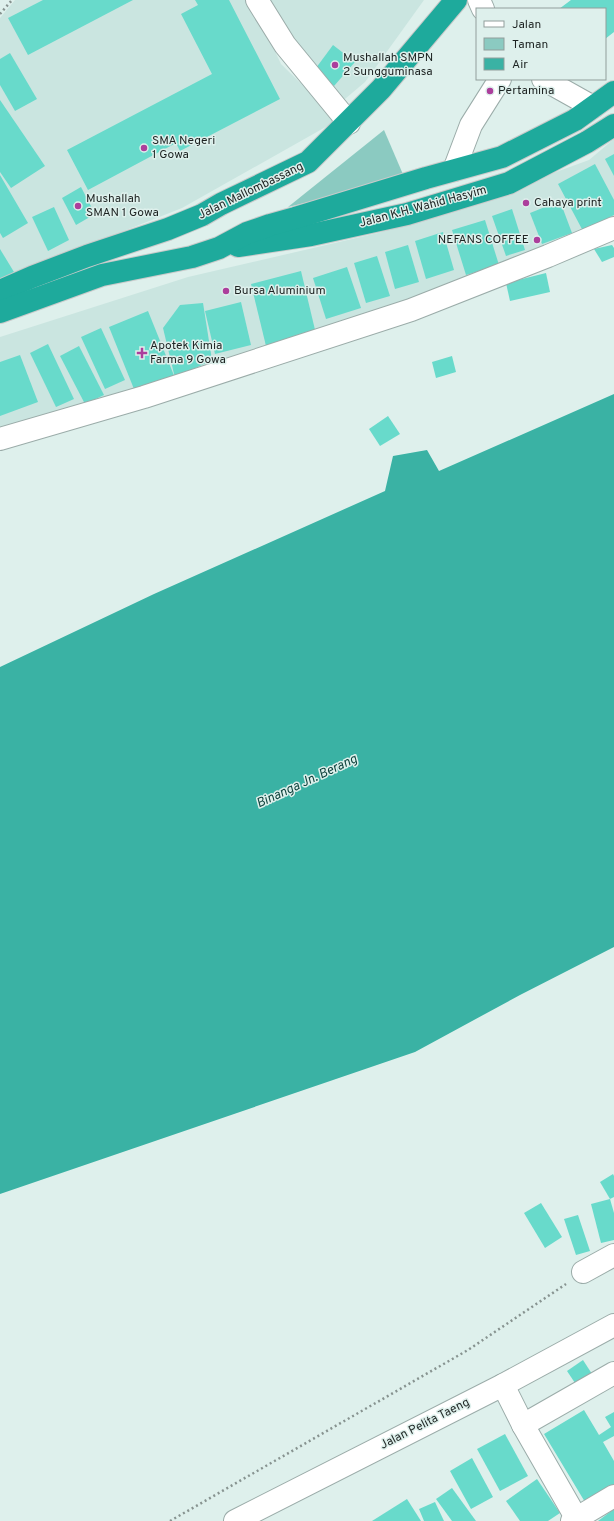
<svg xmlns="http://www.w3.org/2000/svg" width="614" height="1521" font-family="Overpass,sans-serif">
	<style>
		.built { fill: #cae5e0 }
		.green { fill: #8bcac1 }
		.water { fill: #3ab2a4 }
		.building { fill: #68dacb }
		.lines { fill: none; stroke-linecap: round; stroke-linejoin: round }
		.minor-casing { stroke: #9baca9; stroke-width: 24 }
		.highway-casing { stroke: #c9caca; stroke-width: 24 }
		.path { stroke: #879390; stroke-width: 2.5; stroke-dasharray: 2 3; stroke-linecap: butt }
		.minor { stroke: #fff; stroke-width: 22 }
		.highway { stroke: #1eaa9c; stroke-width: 22 }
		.poi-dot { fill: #ac3e9c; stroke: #def0ec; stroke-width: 1.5 }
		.labels { text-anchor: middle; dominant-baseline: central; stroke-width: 3; stroke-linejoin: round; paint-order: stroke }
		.poi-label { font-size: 12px; fill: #1d2322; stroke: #def0ec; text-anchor: start }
		.street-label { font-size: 12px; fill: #1d2322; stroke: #def0ec }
		.water-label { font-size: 13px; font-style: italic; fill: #0d423c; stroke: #def0ec }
	</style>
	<rect width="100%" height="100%" fill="#def0ec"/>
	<g class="built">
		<path d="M15,0H251L281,64L338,120L182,208L0,280V18Z"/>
		<path d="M262,0H424L365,82L339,104Z"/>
		<path d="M614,139V229L294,346L0,438V337L188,277L378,233L449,211L589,160Z"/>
	</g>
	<path class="green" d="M384,130L405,179L288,207Z"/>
	<path class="water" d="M614,394V947L520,995L415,1052L0,1194V667L154,594L385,491L393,456L427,450L439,471Z"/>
	<g class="building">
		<path d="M43,0H133L28,55L8,18Z"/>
		<path d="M195,0H229L280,99L180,151L176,143L88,190L67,150L212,74L181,14L198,5Z"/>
		<path d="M571,0H614V32L605,39V9H559Z"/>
		<path d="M333,45L355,62L334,86L316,68Z"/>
		<path d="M10,53L37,99L15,111L0,85V59Z"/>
		<path d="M0,100L45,166L11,188L0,172Z"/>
		<path d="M614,154V176L605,159Z"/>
		<path d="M595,164L614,200V215L583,231L558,184Z"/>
		<path d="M0,175L28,223L3,238L0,233Z"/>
		<path d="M81,187L95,214L76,225L62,198Z"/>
		<path d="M560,201L572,233L542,244L530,213Z"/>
		<path d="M54,207L69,240L48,251L32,217Z"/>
		<path d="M512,209L525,250L506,256L492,216Z"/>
		<path d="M485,220L499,265L466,275L452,230Z"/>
		<path d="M443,232L454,270L426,279L415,241Z"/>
		<path d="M408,245L419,282L395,289L385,252Z"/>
		<path d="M612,245L614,248V257L602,262L594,249Z"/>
		<path d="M0,249L14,272L0,281Z"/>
		<path d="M377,256L390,296L366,303L354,263Z"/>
		<path d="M347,267L361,308L326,319L313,278Z"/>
		<path d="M301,271L316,334L266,346L251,284Z"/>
		<path d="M546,273L550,292L510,301L506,283Z"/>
		<path d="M241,302L251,345L215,354L205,311Z"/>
		<path d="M203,303L212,360L175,378L163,328L180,305Z"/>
		<path d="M148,311L175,378L136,394L109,327Z"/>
		<path d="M101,328L125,380L105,389L81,337Z"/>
		<path d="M48,344L74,399L56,407L30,353Z"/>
		<path d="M79,346L104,395L85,404L60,356Z"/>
		<path d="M20,355L38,402L0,416V362Z"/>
		<path d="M452,356L456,372L436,378L432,362Z"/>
		<path d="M388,416L400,434L380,446L369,429Z"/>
		<path d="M613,1174L614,1176V1197L610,1199L600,1182Z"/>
		<path d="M610,1199L614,1213V1240L601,1243L591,1204Z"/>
		<path d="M541,1203L562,1237L545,1248L524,1213Z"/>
		<path d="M578,1215L590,1251L576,1255L564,1219Z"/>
		<path d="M583,1360L594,1377L575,1383L567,1371Z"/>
		<path d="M584,1410L599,1435L611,1427L605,1417L614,1412V1436L603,1442L614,1461V1491L588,1507L544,1434Z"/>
		<path d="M505,1434L528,1476L500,1491L477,1449Z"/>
		<path d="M472,1458L493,1497L471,1509L450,1471Z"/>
		<path d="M537,1479L560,1513L548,1521H520L506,1501Z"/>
		<path d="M452,1488L476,1521H452L436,1499Z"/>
		<path d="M407,1499L421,1521H372Z"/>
		<path d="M435,1502L444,1521H424L419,1509Z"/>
		<path d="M614,1509V1521H598Z"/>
	</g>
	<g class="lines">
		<defs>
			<g id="minor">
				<path d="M257,0L285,45L349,123"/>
				<path d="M479,0L483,9"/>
				<path d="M543,79L593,107"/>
				<path d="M454,170L471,125L500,79"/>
				<path d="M0,439L144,397L411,310L548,256L614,228"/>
				<path d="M583,1272L614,1255"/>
				<path d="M503,1385L523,1425L578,1521"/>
				<path d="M523,1425L614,1373"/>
				<path d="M235,1521L503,1385L614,1325"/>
				<path d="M572,1521L614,1496"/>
			</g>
			<g id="highway">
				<path d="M238,246L311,235L407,214L509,183L587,142L614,125"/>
				<path d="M0,291L32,277L87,256L168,229L202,215L221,204L308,162L381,89L456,0"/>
				<path d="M0,312L102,275L192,257L219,248L247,233L270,225L295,218L426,178L502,157L575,120L614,92"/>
			</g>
		</defs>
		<use href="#minor" class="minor-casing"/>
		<use href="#highway" class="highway-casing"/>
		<g class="path">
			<path d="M0,14L12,0"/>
			<path d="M170,1521L468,1350L566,1284"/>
		</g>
		<use href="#minor" class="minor"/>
		<use href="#highway" class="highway"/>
	</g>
	<g class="poi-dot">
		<circle cx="335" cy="65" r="4"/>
		<circle cx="490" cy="91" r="4"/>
		<circle cx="144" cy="148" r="4"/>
		<circle cx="526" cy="203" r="4"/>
		<circle cx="78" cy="206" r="4"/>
		<circle cx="537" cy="240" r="4"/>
		<circle cx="226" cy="291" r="4"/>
		<path d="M140 347h4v4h4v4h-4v4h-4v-4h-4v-4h4z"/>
	</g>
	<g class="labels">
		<g class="poi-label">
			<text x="343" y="58">Mushallah SMPN<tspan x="343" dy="14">2 Sungguminasa</tspan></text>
			<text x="498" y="91">Pertamina</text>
			<text x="152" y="141">SMA Negeri<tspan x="152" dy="14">1 Gowa</tspan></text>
			<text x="86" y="199">Mushallah<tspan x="86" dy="14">SMAN 1 Gowa</tspan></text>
			<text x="534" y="203">Cahaya print</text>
			<text x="529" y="240" text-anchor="end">NEFANS COFFEE</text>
			<text x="234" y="291">Bursa Aluminium</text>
			<text x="150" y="346">Apotek Kimia<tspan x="150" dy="14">Farma 9 Gowa</tspan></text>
		</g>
		<g class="street-label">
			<text transform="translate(251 191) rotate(-26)">Jalan Mallombassang</text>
			<text transform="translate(423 207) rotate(-15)">Jalan K.H. Wahid Hasyim</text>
			<text transform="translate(425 1424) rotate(-27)">Jalan Pelita Taeng</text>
		</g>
		<g class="water-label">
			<text transform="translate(307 782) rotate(-25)">Binanga Jn. Berang</text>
		</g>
	</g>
	<rect x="476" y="8" width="130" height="72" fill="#def0ec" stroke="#919e9b"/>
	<rect x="484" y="21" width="20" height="6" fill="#ffffff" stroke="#919e9b"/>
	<text x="512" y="28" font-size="12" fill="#1d2322">Jalan</text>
	<rect x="484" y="38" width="20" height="12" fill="#8bcac1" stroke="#919e9b"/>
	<text x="512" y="48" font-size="12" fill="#1d2322">Taman</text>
	<rect x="484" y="58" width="20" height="12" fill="#3ab2a4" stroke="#919e9b"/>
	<text x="512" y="68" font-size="12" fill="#1d2322">Air</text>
</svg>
